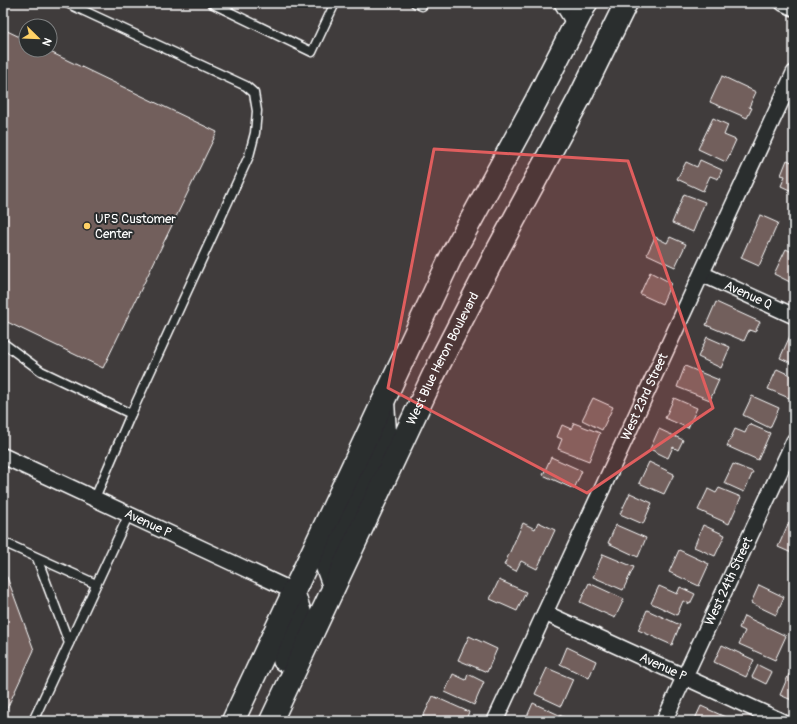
<svg xmlns="http://www.w3.org/2000/svg" width="797" height="724" font-family="Pangolin,sans-serif">
	<style>
		.building { fill: #725f5c; stroke: #fff }
		.lines { fill: none; stroke-linecap: round; stroke-linejoin: round }
		.service-casing { stroke: #fff; stroke-width: 11 }
		.minor-casing { stroke: #fff; stroke-width: 18 }
		.primary-casing { stroke: #fff; stroke-width: 25 }
		.service { stroke: #2a2d2e; stroke-width: 8 }
		.minor { stroke: #2a2d2e; stroke-width: 15 }
		.primary { stroke: #2a2d2e; stroke-width: 22 }
		.marked { fill: #e05e5e; fill-opacity: 0.2; stroke: #e05e5e; stroke-width: 3; stroke-linejoin: round }
		.poi-dot { fill: #ffd166; stroke: #2a2d2e; stroke-width: 1.5 }
		.labels { text-anchor: middle; dominant-baseline: central; stroke-width: 4; stroke-linejoin: round; paint-order: stroke }
		.poi-label { font-size: 13px; fill: #fff; stroke: #2a2d2e; text-anchor: start }
		.street-label { font-size: 13px; fill: #fff; stroke: #2a2d2e }
	</style>
	<rect width="100%" height="100%" fill="#403c3c"/>
	<filter id="ink" filterUnits="userSpaceOnUse"><feTurbulence type="fractalNoise" baseFrequency=".025" numOctaves="2"/><feDisplacementMap in="SourceGraphic" scale="8" xChannelSelector="R" yChannelSelector="G"/><feConvolveMatrix kernelMatrix="1 2 1 2 8 2 1 2 1" color-interpolation-filters="sRGB"/></filter>
	<g filter="url(#ink)">
		<g class="building">
			<path d="M3,29L26,40V50H46L217,132L103,368L3,320Z"/>
			<path d="M722,76L756,92L749,107L752,108L747,118L710,102Z"/>
			<path d="M713,118L728,125L724,135L736,140L726,162L698,149Z"/>
			<path d="M700,160L722,170L718,179L710,176L703,191L677,179L686,162L697,167Z"/>
			<path d="M787,160L794,163V192L781,186L785,176L781,175Z"/>
			<path d="M684,194L705,202L693,232L672,223Z"/>
			<path d="M760,215L778,223L759,266L741,258Z"/>
			<path d="M655,237L667,243L670,237L686,244L675,267L647,254Z"/>
			<path d="M786,249L794,253V284L774,274Z"/>
			<path d="M650,272L671,283L662,304L640,294Z"/>
			<path d="M716,302L760,322L755,332L749,330L744,341L706,325Z"/>
			<path d="M790,336L794,337V364L780,358Z"/>
			<path d="M707,337L730,347L721,368L698,357Z"/>
			<path d="M685,366L719,380L710,400L677,387Z"/>
			<path d="M777,369L794,377V387L789,398L768,389Z"/>
			<path d="M752,396L779,408L770,428L743,415Z"/>
			<path d="M593,398L613,407L602,430L582,420Z"/>
			<path d="M674,398L697,408L688,428L665,418Z"/>
			<path d="M574,423L600,433L589,461L558,449L562,439L557,437L562,425L571,429Z"/>
			<path d="M749,424L770,433L758,460L727,446L735,429L745,433Z"/>
			<path d="M659,429L683,440L678,450L673,447L668,458L650,449Z"/>
			<path d="M551,457L582,471L574,489L543,475Z"/>
			<path d="M649,462L674,474L664,494L639,483Z"/>
			<path d="M733,464L753,472L744,492L724,483Z"/>
			<path d="M719,488L741,497L729,524L698,510L708,489L716,493Z"/>
			<path d="M630,493L652,503L643,524L620,514Z"/>
			<path d="M538,522L555,530L537,569L521,561L516,571L504,565L523,523L535,529Z"/>
			<path d="M789,522L794,524V554L778,547Z"/>
			<path d="M616,525L646,538L638,557L608,543Z"/>
			<path d="M703,525L725,535L715,556L694,547Z"/>
			<path d="M679,550L709,564L699,586L669,572Z"/>
			<path d="M603,554L634,567L623,590L593,577Z"/>
			<path d="M3,575L7,577L34,650L3,717Z"/>
			<path d="M499,580L526,592L517,611L490,599Z"/>
			<path d="M589,583L624,599L615,618L580,602Z"/>
			<path d="M759,585L784,597L776,615L751,603Z"/>
			<path d="M659,586L677,594L680,587L695,594L690,604L683,601L677,615L651,603Z"/>
			<path d="M647,610L680,625L672,645L638,630Z"/>
			<path d="M744,616L786,636L775,660L739,644L745,631L739,628Z"/>
			<path d="M469,636L497,649L487,672L458,660Z"/>
			<path d="M722,645L754,660L746,677L714,662Z"/>
			<path d="M567,647L596,661L589,678L560,664Z"/>
			<path d="M758,665L772,672L766,684L752,677Z"/>
			<path d="M547,668L573,679L561,706L535,694Z"/>
			<path d="M453,674L466,680L468,674L484,682L474,705L445,692Z"/>
			<path d="M789,674L794,676V701L780,695Z"/>
			<path d="M433,696L469,712L465,721H427L422,719Z"/>
			<path d="M533,703L568,719L567,721H525Z"/>
			<path d="M701,706L734,721H694Z"/>
		</g>
		<g class="lines">
			<defs>
				<g id="service">
					<path d="M67,3L246,86L254,93L257,111L255,133L249,156L131,414L95,498"/>
					<path d="M211,3L312,52L335,3"/>
					<path d="M415,3L422,6"/>
					<path d="M3,343L41,371L131,414"/>
					<path d="M3,542L96,584"/>
					<path d="M37,558L69,643"/>
					<path d="M33,721L129,514"/>
				</g>
				<g id="minor">
					<path d="M562,3L575,24"/>
					<path d="M783,3L794,8"/>
					<path id="s1" d="M702,274L794,316"/>
					<path id="s2" d="M3,456L293,591"/>
					<path id="s3" d="M545,613L781,721"/>
					<path id="s4" d="M495,721L794,73"/>
					<path id="s5" d="M664,721L794,441"/>
				</g>
				<g id="primary">
					<path d="M334,586L326,564L385,432L383,402"/>
					<path d="M284,660L301,616L293,591"/>
					<path d="M233,721L452,255L536,101L586,3"/>
					<path id="s6" d="M271,721L434,374L495,255L579,99L626,3"/>
				</g>
			</defs>
			<use href="#service" class="service-casing"/>
			<use href="#minor" class="minor-casing"/>
			<use href="#primary" class="primary-casing"/>
			<use href="#service" class="service"/>
			<use href="#minor" class="minor"/>
			<use href="#primary" class="primary"/>
		</g>
	</g>
	<path class="marked" d="M434,149L628,161L713,408L587,493L388,388Z"/>
	<circle class="poi-dot" cx="87" cy="226" r="4"/>
	<g class="labels">
		<g class="poi-label">
			<text x="95" y="219">UPS Customer<tspan x="95" dy="15">Center</tspan></text>
		</g>
		<g class="street-label">
			<text stroke="none"><textPath href="#s1" startOffset="51">Avenue Q</textPath></text>
			<text stroke="none"><textPath href="#s6" startOffset="401">West Blue Heron Boulevard</textPath></text>
			<text stroke="none"><textPath href="#s4" startOffset="357">West 23rd Street</textPath></text>
			<text stroke="none"><textPath href="#s2" startOffset="160">Avenue P</textPath></text>
			<text stroke="none"><textPath href="#s5" startOffset="154">West 24th Street</textPath></text>
			<text stroke="none"><textPath href="#s3" startOffset="130">Avenue P</textPath></text>
		</g>
	</g>
	<rect width="797" height="724" fill="none" stroke="#2a2d2e" stroke-width="16"/>
	<rect x="8" y="8" width="781" height="708" fill="none" stroke="#fff" stroke-width="1.5" filter="url(#ink)"/>
	<g transform="translate(38 38) rotate(113)"><circle r="19" fill="#2a2d2e" stroke="#7f8182"/>
	<path d="M0-3L7 15L0 10L-7 15Z" fill="#ffd166"/>
	<text y="-6" font-size="11" font-weight="bold" text-anchor="middle" fill="#ffffff">N</text>
	</g>
</svg>
